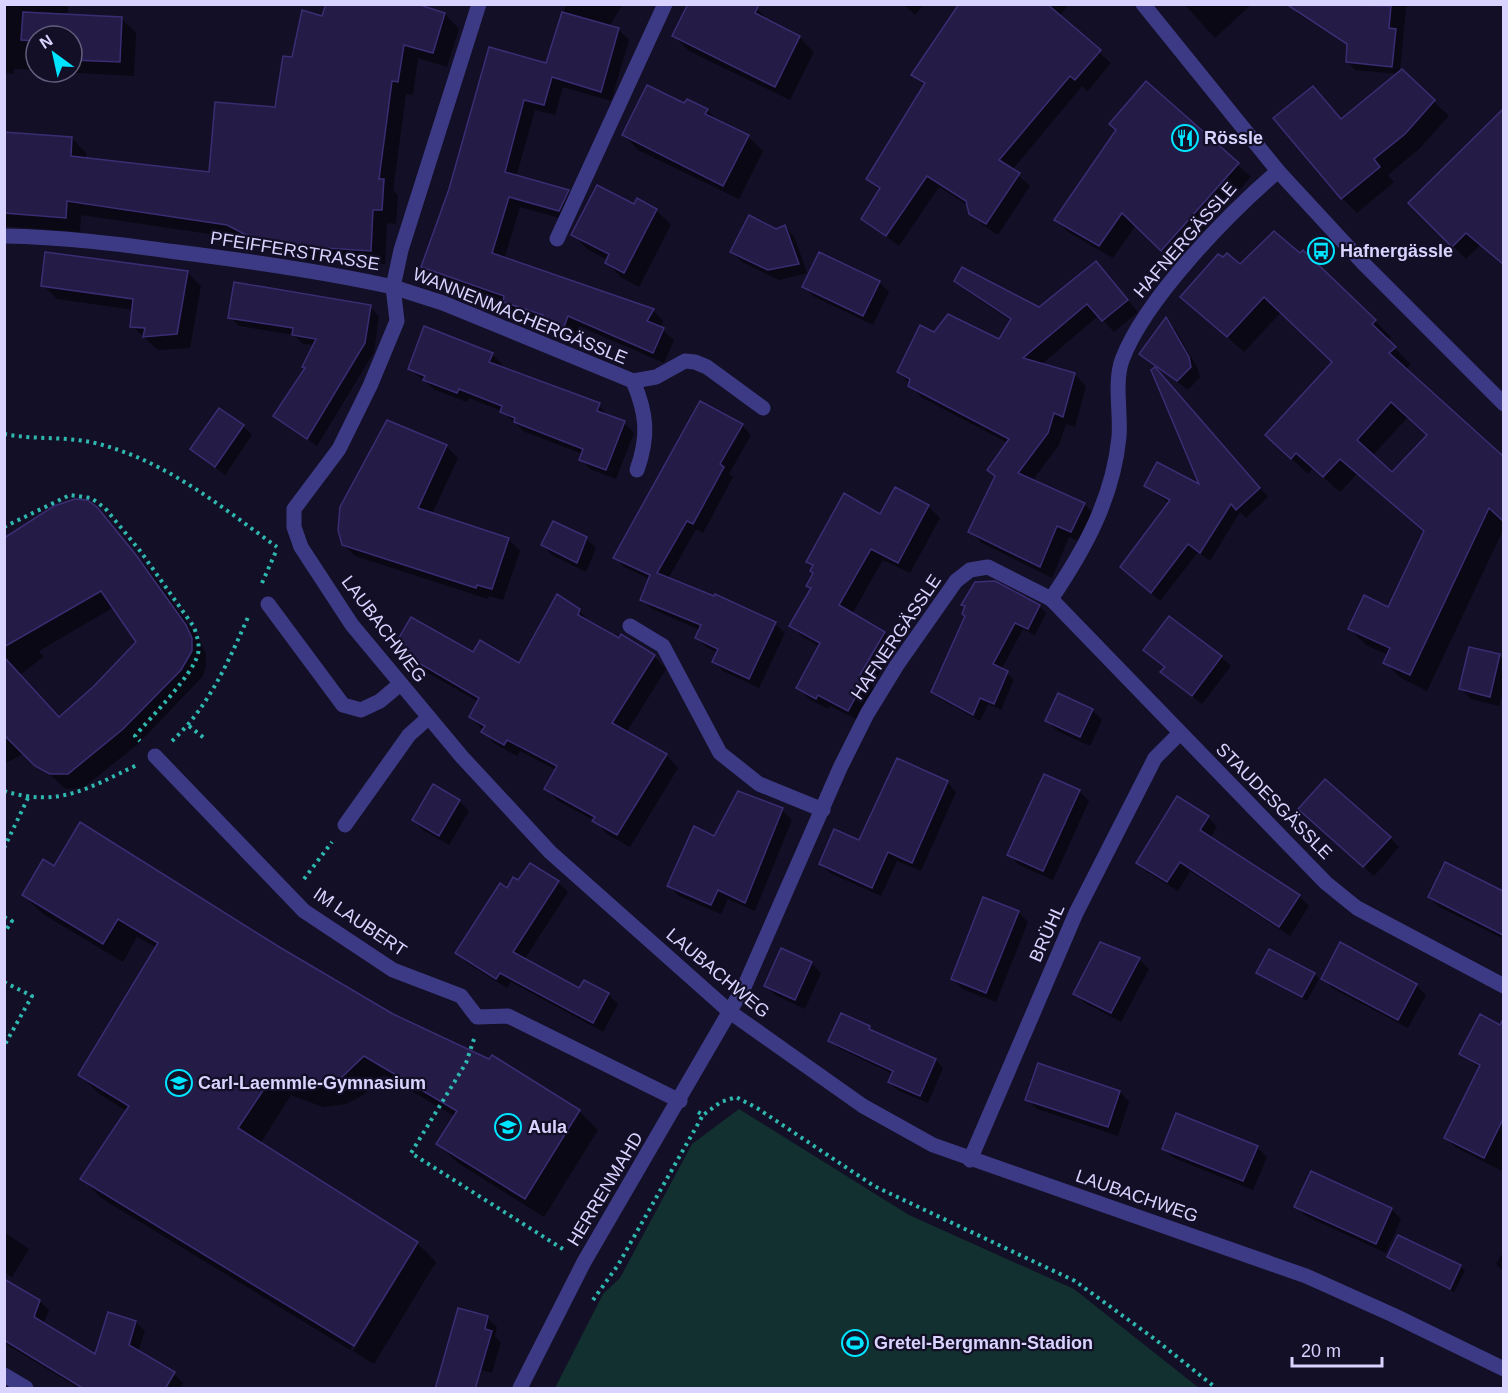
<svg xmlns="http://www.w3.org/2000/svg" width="1508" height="1393" font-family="Arial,sans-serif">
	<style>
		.garden { fill: #12302f }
		.shadow { fill: #0007; fill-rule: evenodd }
		.building { fill: #241b47; stroke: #3b2d73; stroke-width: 1.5; fill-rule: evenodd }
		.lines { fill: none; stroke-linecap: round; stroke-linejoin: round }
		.path { stroke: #2fb8b0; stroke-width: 4; stroke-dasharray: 3 4.5; stroke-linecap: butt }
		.minor { stroke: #3d3a85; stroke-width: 15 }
		.labels { text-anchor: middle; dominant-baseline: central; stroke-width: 4.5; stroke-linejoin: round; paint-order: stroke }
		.poi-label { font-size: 18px; font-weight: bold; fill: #d9d4ff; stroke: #130f26; text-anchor: start }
		.street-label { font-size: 18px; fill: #d9d4ff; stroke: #130f26 }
	</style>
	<rect width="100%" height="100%" fill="#130f26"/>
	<path class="garden" d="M739,1109L909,1215L1074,1289L1199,1388H555L603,1294L620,1278L692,1144Z"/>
	<g class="shadow">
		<path d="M4,4H68V16L122,19L136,33L134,76L63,72H72V36H36V70L14,69V74L4,73Z"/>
		<path d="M411,4L445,14L459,29L447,67L418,58L413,95L406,94L393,191L398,195L396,224L387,223L385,264L309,260L262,249L243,239L81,215L80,232L4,226V133L72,138L86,153V159L210,174L276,108L293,59L323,18Z"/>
		<path d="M566,4H623L609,27L618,29L629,40L611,101L563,87L555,115L535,110L516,177L568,191L579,202L570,221L520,207L504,259L653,310L663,321L660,328L674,340L664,363L579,326L575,337L554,330L546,322L515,312L506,303L434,278L423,267L450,189L547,65Z"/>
		<path d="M747,4L757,9L771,23L799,37L814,52L790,100L689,51L674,36Z"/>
		<path d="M903,4H924L915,15Z"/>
		<path d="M966,4H1069L1059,17L1111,63L1088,91L1082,86L1012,170L1030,186L998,235L983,225L971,213L969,206L939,187L899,246L863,219L880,191L868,179L925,86L913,75Z"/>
		<path d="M1184,4H1252L1215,38Z"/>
		<path d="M1291,4H1409L1406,8L1400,70L1449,116L1419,149L1388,175L1394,182L1357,213L1342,198L1313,88L1343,120L1399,74L1355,70L1347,61L1349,46L1298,14Z"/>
		<path d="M1146,84L1251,177L1175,262L1136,225L1113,258L1068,232L1056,220L1118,130Z"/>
		<path d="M685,105L707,110L719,122L748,137L763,151L739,199L638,150L624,135Z"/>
		<path d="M1494,120L1504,130V264L1480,245L1466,259L1410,203Z"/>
		<path d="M635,206L656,210L671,225L639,287L622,278L607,263L608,260L587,249L573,234Z"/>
		<path d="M785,227L794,236L807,273L779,280L742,262L732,252Z"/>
		<path d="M1096,263L1138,312L1114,332L1099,315L1041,365L1074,374L1086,386L1075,427L1066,424L1059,445L1032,481L1084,504L1096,516L1083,543L1069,537L1052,578L982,543L970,531L996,477L1008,443L921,397L899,372L935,334L1000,341L1011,321L968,292L956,281L1039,308Z"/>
		<path d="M1240,266L1375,321L1391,337L1387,341L1411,364L1405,370L1504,458V528L1427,691L1401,678L1385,662L1388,655L1366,645L1350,629L1389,609L1425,533L1357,474L1340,492L1313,468L1308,474L1283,451L1334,362L1281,312L1244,352L1182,297ZM1408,417L1429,436L1392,475L1372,456Z"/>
		<path d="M187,272L201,286L190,348L158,350L132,326L134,310L57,299L43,285Z"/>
		<path d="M879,282L889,292L873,325L813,296L804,286Z"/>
		<path d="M370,307L379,316L374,352L317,446L275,416L307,369L315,345L303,344L294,335L239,326L230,317Z"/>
		<path d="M1166,320L1175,329L1198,369L1200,377L1188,390L1141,354Z"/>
		<path d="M492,354L502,364L500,367L599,405L608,417L624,423L634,433L616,479L590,469L581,459L583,454L525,432L502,411L469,398L467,402L435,390L410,369Z"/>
		<path d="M1164,378L1268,497L1246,518L1240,512L1210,561L1198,552L1160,601L1122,567L1169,503L1146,486L1202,488Z"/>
		<path d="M742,425L751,435L729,474L733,477L703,533L696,529L668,579L775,624L785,633L759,688L723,671L714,661L718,653L706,647L697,638L700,630L652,609L642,599L650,579L624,567L615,557Z"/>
		<path d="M243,426L252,435L225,475L192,449Z"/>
		<path d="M446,446L458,458L432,514L508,539L520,551L503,600L489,596L488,599L355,556L343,544Z"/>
		<path d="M75,500L96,508L151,572L200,641L206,655V666L203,676L138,744L83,788L66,789L25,753L4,764V540L66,502ZM114,607L138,643L95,688L59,718L20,675L43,657L39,651Z"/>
		<path d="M928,506L940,518L910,573L883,560L852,614L884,633L896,644L872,686L876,691L860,721L830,706L828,709L809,699L798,687L820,647L803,637L791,626L812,589L808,586L814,573L813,567L808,561L881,516Z"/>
		<path d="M586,539L596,548L586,572L552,555L543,545Z"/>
		<path d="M963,605L1039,606L1046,613L1035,635L1023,629L1001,670L1014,679L1001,710L988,704L980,721L940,699L933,692L966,617V608Z"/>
		<path d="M579,610L591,624L654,656L666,669L626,733L666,755L678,768L630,847L607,834L595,821L558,801L546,788L556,770L520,751L517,756L495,744L471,717L479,702L407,661L395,648L473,654L519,665Z"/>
		<path d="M1145,650L1221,657L1231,666L1202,704L1172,682L1163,672L1166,668Z"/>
		<path d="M1499,656L1504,660V689L1499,706L1471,699L1461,689Z"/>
		<path d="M1092,710L1102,720L1090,746L1057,731L1047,721Z"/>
		<path d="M947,782L956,792L921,871L897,861L881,896L830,873L820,864L859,842Z"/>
		<path d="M1079,791L1089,801L1053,880L1019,865L1009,855Z"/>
		<path d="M459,801L469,811L449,845L423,830L413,820Z"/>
		<path d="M782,810L792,820L755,911L728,899L721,914L679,896L669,886L714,838Z"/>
		<path d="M1208,817L1217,827L1210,838L1299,896L1309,906L1290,936L1190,871L1178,891L1147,872L1138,863Z"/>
		<path d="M1310,819L1390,838L1399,847L1374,876Z"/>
		<path d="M1446,864L1504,892V939L1439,907L1429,897Z"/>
		<path d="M55,868L280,949L393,1015L579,1111L598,1130L544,1217L458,1163L438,1144L456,1117L384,1075L362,1096L346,1104L323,1107L291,1095L260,1144L417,1243L436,1262L374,1364L353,1351L417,1246H414L350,1350L101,1198L82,1178L127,1111L99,1094L80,1075L157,948L137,937L123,962L43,914L23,895Z"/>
		<path d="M519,882H558L568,892L524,960L580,990L584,982L608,994L618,1004L603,1032L511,982L507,988L467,963L457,953L508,890Z"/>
		<path d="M1018,912L1028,922L996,1002L962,989L953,979Z"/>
		<path d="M1139,959L1149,969L1121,1022L1085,1003L1075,994Z"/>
		<path d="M811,963L821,973L805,1009L775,995L766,986Z"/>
		<path d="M1258,972L1314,974L1319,979L1307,1001Z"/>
		<path d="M1323,978L1416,985L1426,995L1408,1028L1332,988Z"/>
		<path d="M1481,1016L1504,1028V1172L1455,1147L1446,1138L1480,1068L1461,1053Z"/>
		<path d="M869,1028L876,1034L936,1060L943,1068L928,1103L897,1090L889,1082L893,1074L838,1048L830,1040Z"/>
		<path d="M1120,1092L1129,1102L1118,1136L1037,1109L1027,1099Z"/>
		<path d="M1257,1147L1267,1157L1253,1190L1174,1158L1164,1149Z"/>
		<path d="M1311,1173L1392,1210L1401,1219L1386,1253L1306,1216L1296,1206Z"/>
		<path d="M4,1232L29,1249L12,1277L4,1272Z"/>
		<path d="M1504,1250V1272L1496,1264Z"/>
		<path d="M1389,1257L1460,1266L1465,1271L1454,1292Z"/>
		<path d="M4,1281L39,1301L49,1310L43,1325L96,1356L136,1322L145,1331L138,1352L174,1374L183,1383L180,1388H79L4,1343Z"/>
		<path d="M487,1318L497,1327L495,1336L501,1342L492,1373L457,1363Z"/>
	</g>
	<g class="building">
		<path d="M326,4H417L445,13L433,53L404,45L398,82L392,81L379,179H384L382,210H373L371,251L294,246L246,235L227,225L67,201L66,218L4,213V132L72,137L71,156L209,172L215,102L275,107L283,56L292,57L302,10L322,16Z"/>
		<path d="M688,4H759L755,13L800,36L775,87L672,36Z"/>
		<path d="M959,4H1047L1101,50L1075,80L1070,76L999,160L1020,173L986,224L969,214L966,201L927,176L886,236L861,219L880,188L866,179L925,83L911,75Z"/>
		<path d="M1286,4L1391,6L1389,28L1396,29L1392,67L1346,62L1347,44Z"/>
		<path d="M23,12L122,17L120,62L72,60V36H36V41L21,40Z"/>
		<path d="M562,12L619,28L601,92L552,77L544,105L524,100L505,172L569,190L559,211L509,197L492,253L654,309L647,321L664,328L653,353L568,316L564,327L541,319L543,315L503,302L504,296L421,267L449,189L489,47L546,63Z"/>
		<path d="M1402,69L1435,100L1405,134L1374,159L1380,167L1341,199L1273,118L1313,86L1341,119Z"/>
		<path d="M1146,81L1239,163L1161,251L1122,213L1099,246L1054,220L1116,130L1109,124Z"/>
		<path d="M647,85L684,103L687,99L708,109L705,114L749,135L723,186L622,135Z"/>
		<path d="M1503,109V264L1466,233L1452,247L1408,203Z"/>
		<path d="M597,185L634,204L637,198L657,209L624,273L605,263L609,254L571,235Z"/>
		<path d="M749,215L776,229L785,225L799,264L768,270L730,252Z"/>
		<path d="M1274,231L1300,253L1303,250L1376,320L1372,324L1396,347L1389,353L1503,456V521L1489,508L1410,675L1383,663L1390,648L1348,629L1364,595L1388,607L1424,531L1340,459L1323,477L1296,453L1291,459L1265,435L1332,362L1264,297L1227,337L1180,297L1218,254L1223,257L1227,253L1240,264ZM1391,402L1427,435L1392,472L1357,440Z"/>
		<path d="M45,252L188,271L177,334L143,337L145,328L130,327L133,299L41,286Z"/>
		<path d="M819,252L880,281L863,316L802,287Z"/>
		<path d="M1096,261L1128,300L1102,321L1087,304L1023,358L1075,373L1063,417L1054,413L1048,433L1018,473L1085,503L1071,532L1057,526L1040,567L968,532L995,476L987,470L1009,439L908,386L910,379L897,372L920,325L934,332L948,314L999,339L1011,319L954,281L962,267L1039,307Z"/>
		<path d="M234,282L371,305L365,343L307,439L273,416L305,368L302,367L316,339L292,335L293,328L228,318Z"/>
		<path d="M1166,317L1189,357L1191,367L1177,381L1139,354Z"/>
		<path d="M424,326L493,353L489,362L600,403L597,411L625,421L606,470L579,460L583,449L514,422L515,418L500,412L502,406L459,389L457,393L423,380L425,376L408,369Z"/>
		<path d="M1155,367L1260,488L1236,510L1231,504L1200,553L1188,544L1151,593L1120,567L1170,500L1144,486L1157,462L1199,484L1151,370Z"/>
		<path d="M700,401L743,424L720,464L724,467L693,524L687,521L657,573L714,596L715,594L776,622L749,679L712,662L718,649L695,638L701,625L640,600L650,575L613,558Z"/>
		<path d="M219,408L244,425L215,467L190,449Z"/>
		<path d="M387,420L447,445L418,508L509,538L492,589L477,585L476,588L342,545L338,530L340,507Z"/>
		<path d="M895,487L929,505L898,563L871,549L839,605L885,632L860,675L866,678L848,711L818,695L816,699L796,688L820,643L789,626L811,588L806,586L813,573L810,571L813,565L806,562L844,493L880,514Z"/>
		<path d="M75,499L87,500L97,507L136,555L186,625L192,638V651L181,670L123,729L68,774H50L35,766L4,735V657L59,717L94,686L136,642L101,591L4,647V538L54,506Z"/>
		<path d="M553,521L587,537L577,563L541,545Z"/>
		<path d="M995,581L1040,605L1028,629L1015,623L993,664L1008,671L994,704L980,698L973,715L931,692L965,616L962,614L965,606L961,605L975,582Z"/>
		<path d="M557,594L580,609L578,615L619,638L621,634L655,655L612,723L667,754L617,835L592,821L595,817L544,789L557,766L507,740L504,745L481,732L485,726L469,717L479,698L393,648L411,617L473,652L480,640L519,663Z"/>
		<path d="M1169,616L1222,656L1192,696L1160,672L1165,667L1143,650Z"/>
		<path d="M1469,647L1500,654L1490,697L1459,689Z"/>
		<path d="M1058,693L1093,709L1080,737L1045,721Z"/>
		<path d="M897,758L948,781L912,863L888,852L872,888L819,864L834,829L859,840Z"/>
		<path d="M1044,774L1080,790L1043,871L1007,855Z"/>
		<path d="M1325,779L1391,837L1363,867L1298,809Z"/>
		<path d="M433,784L460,800L439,836L412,820Z"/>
		<path d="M738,791L783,808L745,903L718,890L711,905L667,886L694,826L714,836Z"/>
		<path d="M1177,796L1209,816L1200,830L1300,895L1279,927L1180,862L1167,882L1136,863Z"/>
		<path d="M80,822L281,948L393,1014L489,1059L492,1055L580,1110L525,1199L436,1144L457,1111L364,1056L342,1077L326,1086L303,1088L272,1077L238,1128L418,1242L354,1346L80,1179L129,1106L78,1075L158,943L118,919L103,944L22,895L43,859L54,866Z"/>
		<path d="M1445,862L1503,891V935L1428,897Z"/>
		<path d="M530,863L559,881L513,952L579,988L584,980L609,993L593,1023L500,973L496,979L455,953L500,883L507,888L513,877L518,880Z"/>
		<path d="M983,897L1019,911L986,993L951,979Z"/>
		<path d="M1100,942L1140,958L1111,1013L1073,994Z"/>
		<path d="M1340,942L1417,984L1398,1020L1321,979Z"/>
		<path d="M781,948L812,962L795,1000L764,986Z"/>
		<path d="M1269,949L1315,973L1302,997L1256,973Z"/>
		<path d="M841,1013L870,1026L869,1029L936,1059L920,1096L888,1082L893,1071L828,1041Z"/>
		<path d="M1480,1014L1500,1025L1503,1019V1119L1484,1158L1444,1138L1480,1065L1459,1054Z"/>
		<path d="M1038,1063L1120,1091L1108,1127L1025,1100Z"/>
		<path d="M1176,1113L1258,1146L1243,1181L1162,1149Z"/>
		<path d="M1311,1171L1392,1208L1376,1244L1294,1207Z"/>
		<path d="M1398,1235L1461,1265L1450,1289L1387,1257Z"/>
		<path d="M4,1279L40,1300L34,1317L95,1354L108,1312L136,1321L129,1345L175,1372L165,1389H84L4,1340Z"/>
		<path d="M458,1308L488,1316L485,1329L492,1331L475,1389H435Z"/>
	</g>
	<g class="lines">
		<g class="path">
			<path d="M4,434C34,440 65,436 95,443C165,460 220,506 277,547"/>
			<path d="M4,527L70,495L91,498L105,508L141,552L194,627C197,636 200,645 198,654C192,676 151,717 135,736L140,741"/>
			<path d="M262,583L277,549"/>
			<path d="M189,726L204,738"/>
			<path d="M172,741C209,707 229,660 249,615"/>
			<path d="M4,791C60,808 88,788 137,765"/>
			<path d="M4,848L28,798"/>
			<path d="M304,879L332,842"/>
			<path d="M4,917L12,921L4,933"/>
			<path d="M4,982L32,996L4,1046"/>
			<path d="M474,1039L466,1063L411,1153L566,1251"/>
			<path d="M698,1112L703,1115L721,1102L736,1097L757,1108L874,1186L1075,1281L1156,1340L1216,1388"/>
			<path d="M593,1300L618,1265L703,1115"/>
		</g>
		<g class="minor">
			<path d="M1143,4L1278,171L1363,263L1504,404"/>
			<path d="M4,236C63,237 119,244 177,252C249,261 322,271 393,287L401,250L479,4"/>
			<path d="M557,239L665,4"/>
			<path d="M633,381C647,414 649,436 637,470"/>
			<path d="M763,408L707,367L695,362L685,361L656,377L633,381L443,303L393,287L397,321L370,386L339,449L294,509V527L301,547L352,625L462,757L550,852L730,1012L863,1106L933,1145L1306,1276L1393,1315L1504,1369"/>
			<path d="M1051,599L1326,883L1357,908L1504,986"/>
			<path d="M268,604L343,705L361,710L380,701L399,685"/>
			<path d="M630,626L663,646L720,753L759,784L823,810"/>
			<path d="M155,756L304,911L393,970L461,996L477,1017L508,1016L680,1101"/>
			<path d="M345,825L409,735L428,718"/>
			<path d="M970,1160L1076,913L1155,758L1179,734"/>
			<path d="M4,1375L26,1388"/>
			<path d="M520,1388L584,1262L745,985L840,768L867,714L897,665L956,581L970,570L988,567L1051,599C1085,549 1113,498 1119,437C1121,413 1114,383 1122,360C1145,299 1228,214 1278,171"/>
		</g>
	</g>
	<defs>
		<symbol id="restaurant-ring" viewBox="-11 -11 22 22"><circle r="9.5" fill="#130f26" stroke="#00e5ff" stroke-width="1.5"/><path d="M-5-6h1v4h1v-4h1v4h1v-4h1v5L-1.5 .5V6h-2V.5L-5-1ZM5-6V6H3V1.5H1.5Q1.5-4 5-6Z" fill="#00e5ff"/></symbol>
		<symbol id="bus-ring" viewBox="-11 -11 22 22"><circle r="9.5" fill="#130f26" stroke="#00e5ff" stroke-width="1.5"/><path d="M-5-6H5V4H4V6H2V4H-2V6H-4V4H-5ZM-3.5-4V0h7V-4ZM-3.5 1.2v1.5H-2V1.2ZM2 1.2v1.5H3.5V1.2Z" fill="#00e5ff"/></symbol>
		<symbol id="school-ring" viewBox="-11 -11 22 22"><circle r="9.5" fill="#130f26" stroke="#00e5ff" stroke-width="1.5"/><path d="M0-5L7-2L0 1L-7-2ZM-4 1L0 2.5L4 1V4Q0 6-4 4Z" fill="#00e5ff"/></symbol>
		<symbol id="stadium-ring" viewBox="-11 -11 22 22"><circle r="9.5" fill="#130f26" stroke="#00e5ff" stroke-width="1.5"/><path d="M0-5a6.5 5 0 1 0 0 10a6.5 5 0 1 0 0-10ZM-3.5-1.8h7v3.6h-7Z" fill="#00e5ff"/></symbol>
	</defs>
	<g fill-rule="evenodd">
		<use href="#restaurant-ring" x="1170" y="123" width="30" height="30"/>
		<use href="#bus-ring" x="1306" y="236" width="30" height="30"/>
		<use href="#school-ring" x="164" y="1068" width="30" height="30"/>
		<use href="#school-ring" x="493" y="1112" width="30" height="30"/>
		<use href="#stadium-ring" x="840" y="1328" width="30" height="30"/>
	</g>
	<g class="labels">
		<g class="poi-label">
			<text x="1204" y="138">Rössle</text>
			<text x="1340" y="251">Hafnergässle</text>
			<text x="198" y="1083">Carl-Laemmle-Gymnasium</text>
			<text x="528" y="1127">Aula</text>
			<text x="874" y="1343">Gretel-Bergmann-Stadion</text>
		</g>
		<g class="street-label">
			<text transform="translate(1185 240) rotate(-49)">HAFNERGÄSSLE</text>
			<text transform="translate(295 251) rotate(9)">PFEIFFERSTRASSE</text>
			<text transform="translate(520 316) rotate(22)">WANNENMACHERGÄSSLE</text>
			<text transform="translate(384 629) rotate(53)">LAUBACHWEG</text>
			<text transform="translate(896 637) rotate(-56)">HAFNERGÄSSLE</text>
			<text transform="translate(1274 801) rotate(45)">STAUDESGÄSSLE</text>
			<text transform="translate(360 922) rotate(34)">IM LAUBERT</text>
			<text transform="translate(1047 933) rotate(-66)">BRÜHL</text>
			<text transform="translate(718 973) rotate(40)">LAUBACHWEG</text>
			<text transform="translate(605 1189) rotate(-59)">HERRENMAHD</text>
			<text transform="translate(1137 1196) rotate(19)">LAUBACHWEG</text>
		</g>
	</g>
	<rect width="1508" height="1393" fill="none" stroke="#d9d4ff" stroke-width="12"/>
	<g transform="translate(54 54) rotate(327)"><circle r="28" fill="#130f26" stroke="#625e7d" stroke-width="1.5"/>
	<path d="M0-4.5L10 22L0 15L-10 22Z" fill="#00e5ff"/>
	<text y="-9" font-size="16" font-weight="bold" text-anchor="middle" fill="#d9d4ff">N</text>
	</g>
	<path d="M1292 1357v9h90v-9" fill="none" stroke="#d9d4ff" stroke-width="3"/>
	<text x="1301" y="1357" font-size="18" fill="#d9d4ff" stroke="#130f26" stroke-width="4.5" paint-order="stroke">20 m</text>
</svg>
